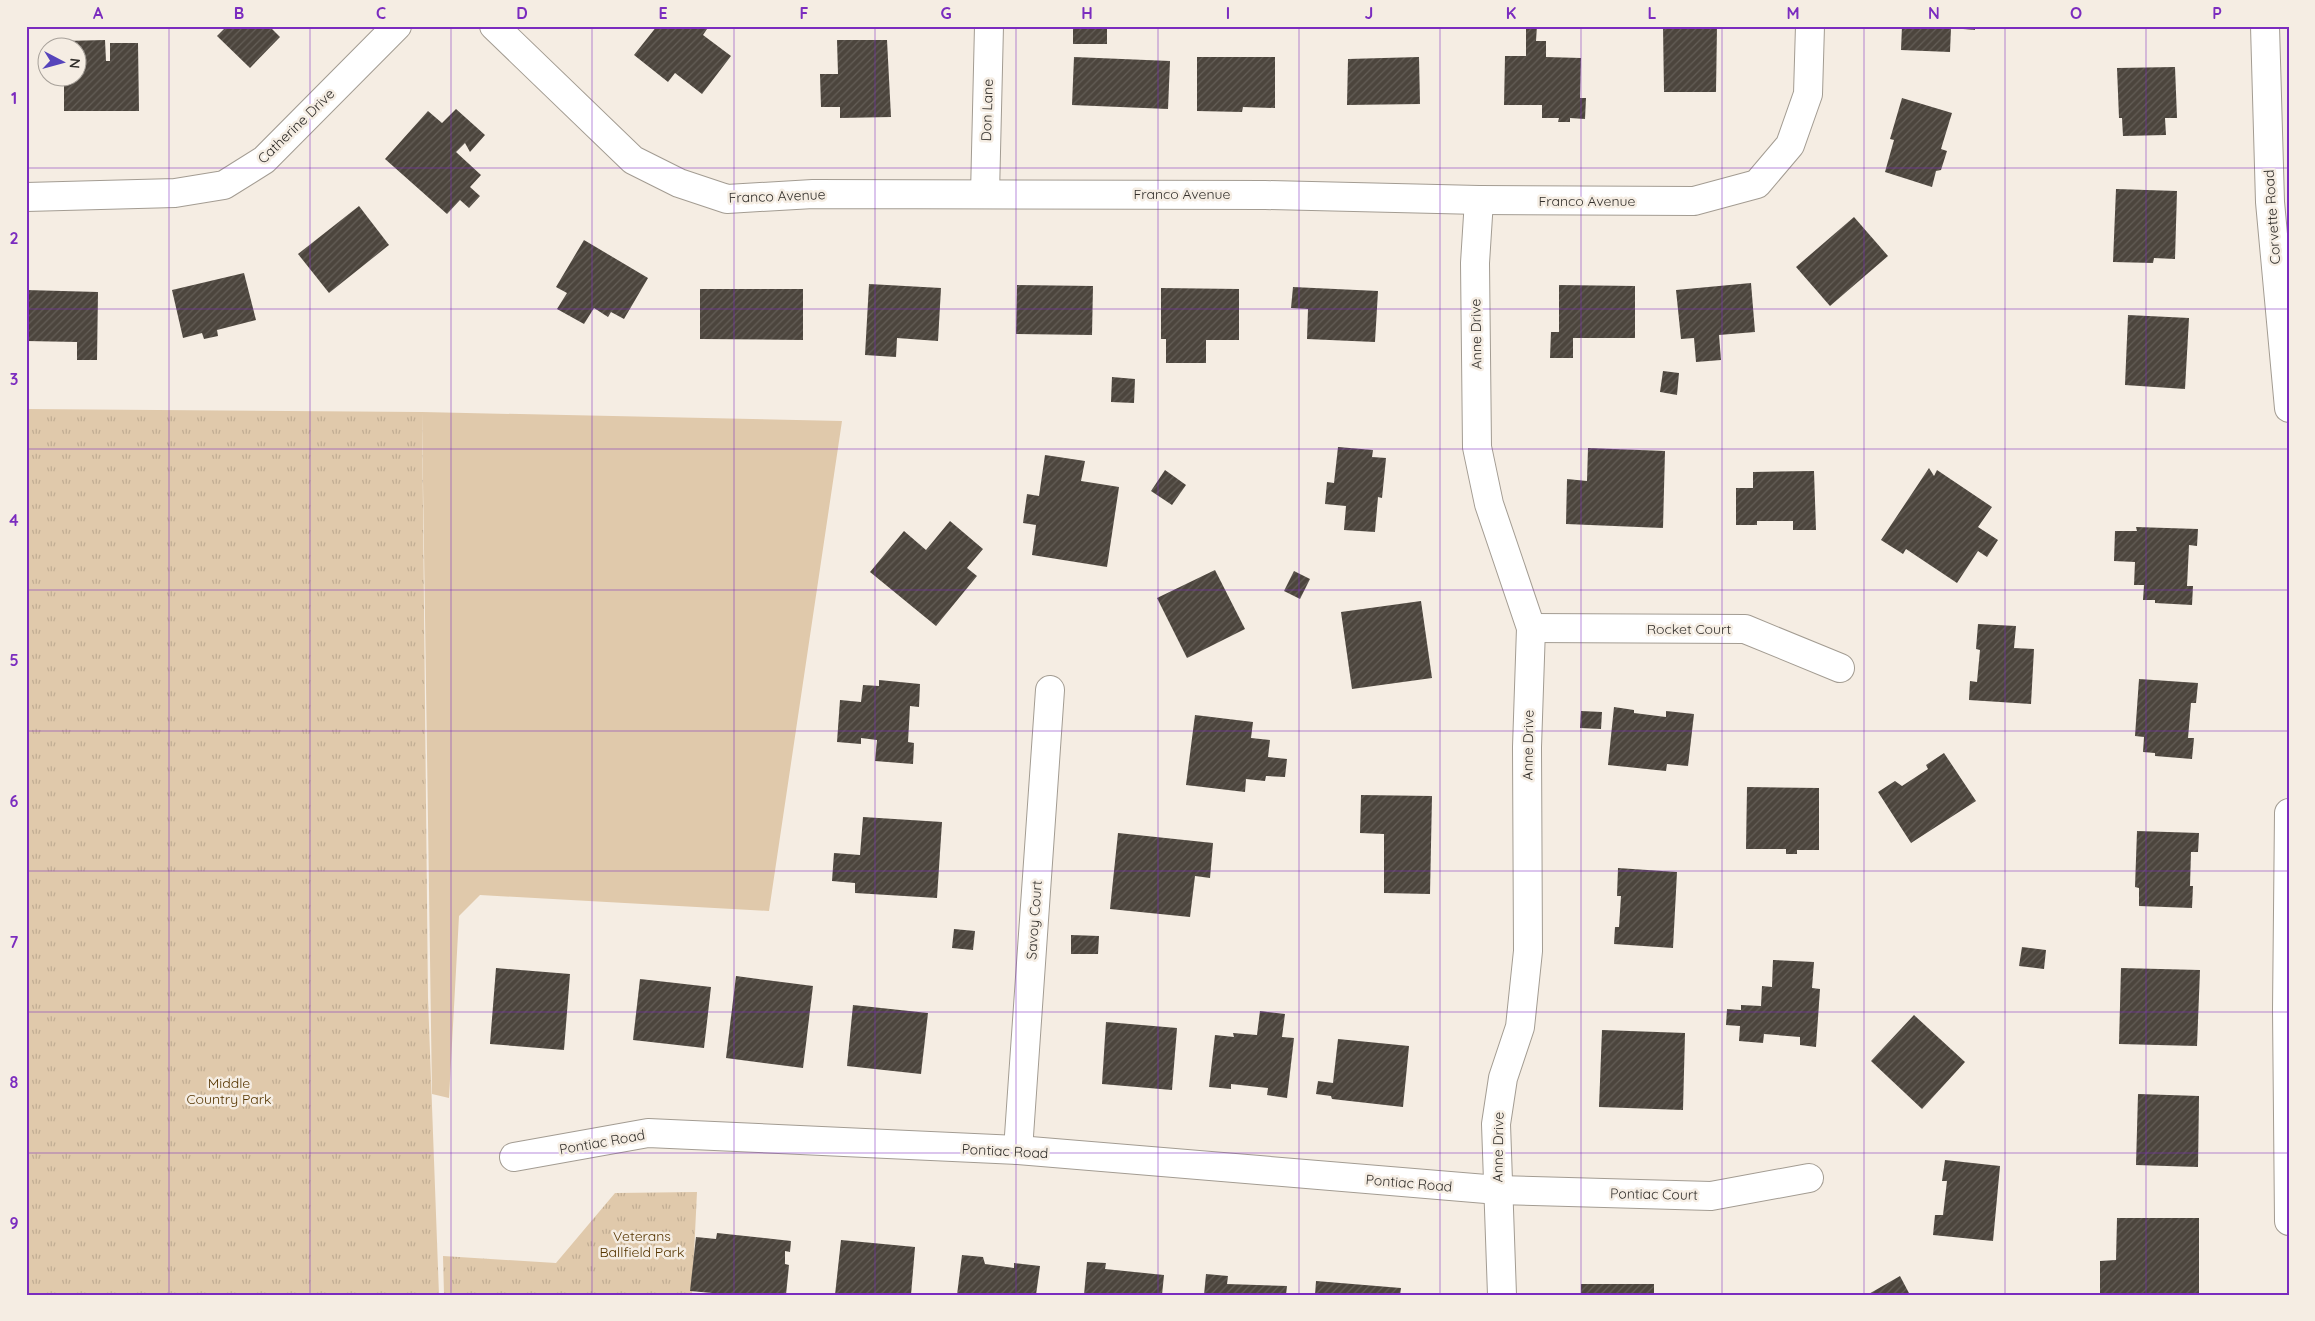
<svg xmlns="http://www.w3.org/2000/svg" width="2315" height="1321" font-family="Quicksand,sans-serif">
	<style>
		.grass { fill: #e0c9ab }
		.park { fill: url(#park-tufts) }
		.building { fill: url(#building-hatch) }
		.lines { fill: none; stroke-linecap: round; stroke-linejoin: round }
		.street-casing { stroke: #a39c92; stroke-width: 30 }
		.street { stroke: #fff; stroke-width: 28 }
		.grid { fill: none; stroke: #7b2cbf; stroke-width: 1; stroke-opacity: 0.55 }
		.labels { text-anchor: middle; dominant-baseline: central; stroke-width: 5; stroke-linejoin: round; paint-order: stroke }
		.street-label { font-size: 14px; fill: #33302c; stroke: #f5ede3 }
		.park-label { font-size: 14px; fill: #553500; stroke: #f5ede3 }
		.neatline { fill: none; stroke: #7b2cbf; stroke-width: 2 }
		.grid-label { font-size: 16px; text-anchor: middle; font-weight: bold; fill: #7b2cbf }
	</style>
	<defs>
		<pattern id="park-tufts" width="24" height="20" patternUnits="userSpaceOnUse" patternTransform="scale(1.25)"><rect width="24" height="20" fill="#e0c9ab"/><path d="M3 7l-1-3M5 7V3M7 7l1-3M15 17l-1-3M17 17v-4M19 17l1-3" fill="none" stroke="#c1ad93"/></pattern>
		<pattern id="building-hatch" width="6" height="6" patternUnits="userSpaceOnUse" patternTransform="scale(1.25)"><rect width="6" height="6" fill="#4c453d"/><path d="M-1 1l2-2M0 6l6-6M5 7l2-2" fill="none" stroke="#645e57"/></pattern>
	</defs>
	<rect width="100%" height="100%" fill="#f5ede3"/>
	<path class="grass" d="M422,412L842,421L769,911L480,895L459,916L449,1098L432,1094Z"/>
	<g class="park">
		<path d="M26,409L422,412L428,998L439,1295H26Z"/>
		<path d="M697,1192L692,1295H444L443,1256L556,1263L615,1193Z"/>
	</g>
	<g class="building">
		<path d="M227,26H269L280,37L250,68L217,36Z"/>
		<path d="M657,26H709L703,35L731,56L702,94L675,73L668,82L634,55Z"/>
		<rect x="1073" y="26" width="34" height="18"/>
		<path d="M1526,26H1537L1536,41H1546V57L1581,58L1580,98H1586L1585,119L1570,118V122H1558L1559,118H1542V105H1504L1505,56H1526Z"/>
		<path d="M1663,26H1717L1716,92H1664Z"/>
		<path d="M1902,26H1975V30L1951,28L1950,52L1901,50Z"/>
		<path d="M105,40L106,61H110V43H138L139,111H64V78H78V48H64V41Z"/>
		<path d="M837,40H887L891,117L840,118V107H821L820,74H838Z"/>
		<path d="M1074,57L1170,61L1168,109L1072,105Z"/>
		<path d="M1197,57H1275V108L1243,107L1242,112L1197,111Z"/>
		<path d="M1419,57L1420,104L1347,105L1348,59Z"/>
		<path d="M2175,67L2177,118H2165L2166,135L2123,136L2122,118H2119L2117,68Z"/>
		<path d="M1902,98L1952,113L1941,149L1947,151L1941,170L1936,171L1932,187L1885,172L1894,140L1890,139Z"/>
		<path d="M456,109L485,135L470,152L465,143L456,152L481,175L470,187L480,196L469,208L460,200L447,214L385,159L428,111L442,123Z"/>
		<path d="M2116,189L2177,191L2175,259L2154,258L2153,263L2113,262Z"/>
		<path d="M359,206L389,245L329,293L298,254Z"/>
		<path d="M1854,217L1888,256L1830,306L1796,267Z"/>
		<path d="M584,240L648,278L624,319L611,312L608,317L594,308L584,324L557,309L567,293L556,287Z"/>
		<path d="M244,273L256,320L217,330L218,336L204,339L202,333L183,338L172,290Z"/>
		<path d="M1751,283L1755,332L1719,335L1721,360L1696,362L1694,338L1681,339L1676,290Z"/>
		<path d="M869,284L941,288L938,341L897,338L896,357L865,355Z"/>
		<path d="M1017,285L1093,286L1092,335L1016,334Z"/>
		<path d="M1559,285L1635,286V338H1573V358H1550L1551,332H1559Z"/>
		<path d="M1293,287L1378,291L1375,342L1307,339L1308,309L1291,308Z"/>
		<path d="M1161,288L1239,289V340H1206V363H1166V339H1161Z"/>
		<path d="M700,289H803V340L700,339Z"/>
		<path d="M26,290L98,292L97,360H77V342L26,341Z"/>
		<path d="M2128,315L2189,318L2185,389L2125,385Z"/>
		<path d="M1663,371L1679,373L1677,395L1660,392Z"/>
		<path d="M1112,377L1135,379L1134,403L1111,402Z"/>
		<path d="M1338,447L1373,450L1372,457L1386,458L1382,498L1378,497L1375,532L1344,530L1346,506L1325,504L1327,482L1334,483Z"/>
		<path d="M1588,448L1665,451L1663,528L1566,524L1567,479L1587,481Z"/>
		<path d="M1045,455L1085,461L1081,481L1119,487L1107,567L1032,555L1036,525L1023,523L1027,494L1039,496Z"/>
		<path d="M1929,468L1934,476L1937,470L1992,507L1978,527L1998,540L1987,557L1978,551L1957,583L1906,549L1903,554L1881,540Z"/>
		<path d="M1165,470L1186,485L1172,505L1151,491Z"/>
		<path d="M1814,471L1816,530H1793V521H1757V525H1736V488H1753V472Z"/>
		<path d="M950,521L983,549L967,568L977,576L936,626L870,572L904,531L926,550Z"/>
		<path d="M2136,527L2198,529L2197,546L2189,545L2187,586H2193L2192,605L2155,603V600H2143L2144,585H2134L2135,562L2114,561L2115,531H2137Z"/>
		<path d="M1215,570L1245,629L1187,658L1157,598Z"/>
		<path d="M1294,571L1310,579L1300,599L1284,591Z"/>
		<path d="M1421,601L1432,678L1352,689L1341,612Z"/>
		<path d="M1978,624L2016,626L2014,648L2034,649L2031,704L1969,700L1970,681L1977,682L1980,650L1976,649Z"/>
		<path d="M2139,679L2198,683L2196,703H2191L2188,738H2194L2192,759L2155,756V753L2143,752L2144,737L2135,736Z"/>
		<path d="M879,680L920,684L919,707L910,706L908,742L914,743L913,764L875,761L877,740L861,738V744L837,742L840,700L861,702L863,685L879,686Z"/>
		<path d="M1614,707L1634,710V713L1666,717V711L1694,714L1688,766L1667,764L1666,771L1608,765Z"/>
		<path d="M1581,711L1602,712L1601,729L1580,728Z"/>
		<path d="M1195,715L1253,722L1251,738L1270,740L1268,757L1287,759L1285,777L1266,776L1265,781L1246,779L1245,792L1186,785Z"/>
		<path d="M1944,753L1976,801L1911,843L1878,792L1895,781L1902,786L1928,769L1926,765Z"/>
		<path d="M1747,787L1819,788V850H1797V854H1786V849H1746Z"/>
		<path d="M1361,795L1432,796L1430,894L1384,893V834L1360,833Z"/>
		<path d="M863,817L942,822L937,898L855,893V883L832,881L834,853L860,855Z"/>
		<path d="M2137,831L2199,833L2198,852H2191L2190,886H2193L2192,908L2139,906V888L2135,887Z"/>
		<path d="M1118,833L1213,843L1210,878L1195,876L1190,917L1110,909Z"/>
		<path d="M1618,868L1677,872L1673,948L1614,944L1615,927H1619L1621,896H1617Z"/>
		<path d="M954,929L975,931L973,950L952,948Z"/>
		<path d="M1071,935L1099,936L1098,954H1071Z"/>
		<path d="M2022,947L2046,950L2044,969L2019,966Z"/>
		<path d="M1773,960L1814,962L1812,988L1820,989L1816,1047L1800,1045V1037L1764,1034L1763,1043L1739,1041L1740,1026L1726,1025L1727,1009L1741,1010V1005L1761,1006L1762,986L1772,987Z"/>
		<path d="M496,968L570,974L564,1050L490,1044Z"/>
		<path d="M2121,968L2200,970L2197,1046L2119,1044Z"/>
		<path d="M736,976L813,986L803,1068L726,1058Z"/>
		<path d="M640,979L711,987L704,1048L633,1040Z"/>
		<path d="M853,1005L928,1013L921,1074L847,1066Z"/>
		<path d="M1260,1011L1285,1014L1282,1037L1294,1038L1287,1098L1267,1095L1268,1088L1231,1084V1089L1209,1087L1215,1035L1234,1037L1233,1033L1257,1035Z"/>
		<path d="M1914,1015L1965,1062L1922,1109L1871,1061Z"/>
		<path d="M1106,1022L1177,1028L1172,1090L1102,1084Z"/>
		<path d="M1602,1030L1685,1033L1683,1110L1599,1107Z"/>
		<path d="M1338,1039L1409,1046L1403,1107L1332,1099L1331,1096L1316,1094L1318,1081L1333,1083Z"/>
		<path d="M2138,1094L2199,1096L2198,1167L2136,1165Z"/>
		<path d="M1945,1160L2000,1166L1993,1241L1933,1235L1935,1215H1943L1947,1181H1942Z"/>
		<path d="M2117,1218H2199V1295H2100V1261L2116,1260Z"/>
		<path d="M717,1233L791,1241L790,1252L785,1251V1264L789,1265L786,1295H712V1293L690,1291L696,1237L716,1239Z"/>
		<path d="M841,1240L915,1247L911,1295H835Z"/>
		<path d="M962,1255L983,1257L985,1264L1014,1268V1263L1040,1266L1036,1295H957Z"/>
		<path d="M1087,1262L1106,1263L1105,1269L1164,1275L1162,1295H1084Z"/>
		<path d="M1206,1274L1228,1276L1227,1284L1287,1286L1286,1295H1204Z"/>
		<path d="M1900,1276L1910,1295H1867Z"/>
		<path d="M1316,1281L1401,1288L1400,1295H1315Z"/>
		<rect x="1581" y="1284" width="73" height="11"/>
	</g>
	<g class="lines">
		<defs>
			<g id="street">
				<path d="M494,26L633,160L679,183L727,199L813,194L1265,195L1479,200L1694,201L1757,184L1790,145L1808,94L1810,26"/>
				<path d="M2265,26L2270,202L2289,408"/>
				<path d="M985,194L989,26"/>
				<path d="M26,197L175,193L224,185L264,160L397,26"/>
				<path d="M1479,200L1475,263L1477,447L1489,504L1531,628L1527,747L1528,951L1520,1027L1503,1078L1496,1124L1502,1295"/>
				<path d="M1531,628L1745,629L1840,668"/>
				<path d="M2289,813L2287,1010L2289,1221"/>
				<path d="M1018,1150L1050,690"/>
				<path d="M514,1157L648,1133L1018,1150L1498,1190L1711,1196L1809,1178"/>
			</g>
		</defs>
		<use href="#street" class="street-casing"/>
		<use href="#street" class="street"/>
	</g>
	<path class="grid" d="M169,26V1295M310,26V1295M451,26V1295M592,26V1295M734,26V1295M875,26V1295M1016,26V1295M1158,26V1295M1299,26V1295M1440,26V1295M1581,26V1295M1722,26V1295M1864,26V1295M2005,26V1295M2146,26V1295M26,168H2289M26,309H2289M26,449H2289M26,590H2289M26,731H2289M26,871H2289M26,1012H2289M26,1153H2289"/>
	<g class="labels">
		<g class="street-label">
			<text transform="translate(987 110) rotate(-88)">Don Lane</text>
			<text transform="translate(296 126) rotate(-44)">Catherine Drive</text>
			<text x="1182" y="194">Franco Avenue</text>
			<text transform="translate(777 196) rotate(-2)">Franco Avenue</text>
			<text x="1587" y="201">Franco Avenue</text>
			<text transform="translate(2272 217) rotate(-94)">Corvette Road</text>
			<text transform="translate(1476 334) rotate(-91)">Anne Drive</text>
			<text x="1689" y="629">Rocket Court</text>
			<text transform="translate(1528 745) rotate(-89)">Anne Drive</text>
			<text transform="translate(1034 920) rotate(-86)">Savoy Court</text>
			<text transform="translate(602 1142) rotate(-10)">Pontiac Road</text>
			<text transform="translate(1498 1147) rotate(-89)">Anne Drive</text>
			<text transform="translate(1005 1151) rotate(3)">Pontiac Road</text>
			<text transform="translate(1409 1183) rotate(5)">Pontiac Road</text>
			<text transform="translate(1654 1194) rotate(1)">Pontiac Court</text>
		</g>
		<g class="park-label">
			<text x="229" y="1083">Middle<tspan x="229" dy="16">Country Park</tspan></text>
			<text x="642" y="1236">Veterans<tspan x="642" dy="16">Ballfield Park</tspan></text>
		</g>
	</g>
	<rect width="2315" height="1321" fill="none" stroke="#f5ede3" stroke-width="55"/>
	<g transform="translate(62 62) rotate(96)"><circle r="24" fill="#f5ede3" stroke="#a7a19a"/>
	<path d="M0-4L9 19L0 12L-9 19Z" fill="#5644bb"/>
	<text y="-8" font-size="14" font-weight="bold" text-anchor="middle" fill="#33302c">N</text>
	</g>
	<rect x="28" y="28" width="2260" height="1266" class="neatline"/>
	<g class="grid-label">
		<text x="98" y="19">A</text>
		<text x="239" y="19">B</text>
		<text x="381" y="19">C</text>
		<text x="522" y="19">D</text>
		<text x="663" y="19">E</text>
		<text x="804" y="19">F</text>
		<text x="946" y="19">G</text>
		<text x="1087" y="19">H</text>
		<text x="1228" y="19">I</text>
		<text x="1369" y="19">J</text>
		<text x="1511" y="19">K</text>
		<text x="1652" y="19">L</text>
		<text x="1793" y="19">M</text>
		<text x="1934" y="19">N</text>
		<text x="2076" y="19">O</text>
		<text x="2217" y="19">P</text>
		<text x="14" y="104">1</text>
		<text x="14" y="244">2</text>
		<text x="14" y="385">3</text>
		<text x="14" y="526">4</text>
		<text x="14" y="666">5</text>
		<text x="14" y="807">6</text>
		<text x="14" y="948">7</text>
		<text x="14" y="1088">8</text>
		<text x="14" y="1229">9</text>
	</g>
</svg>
